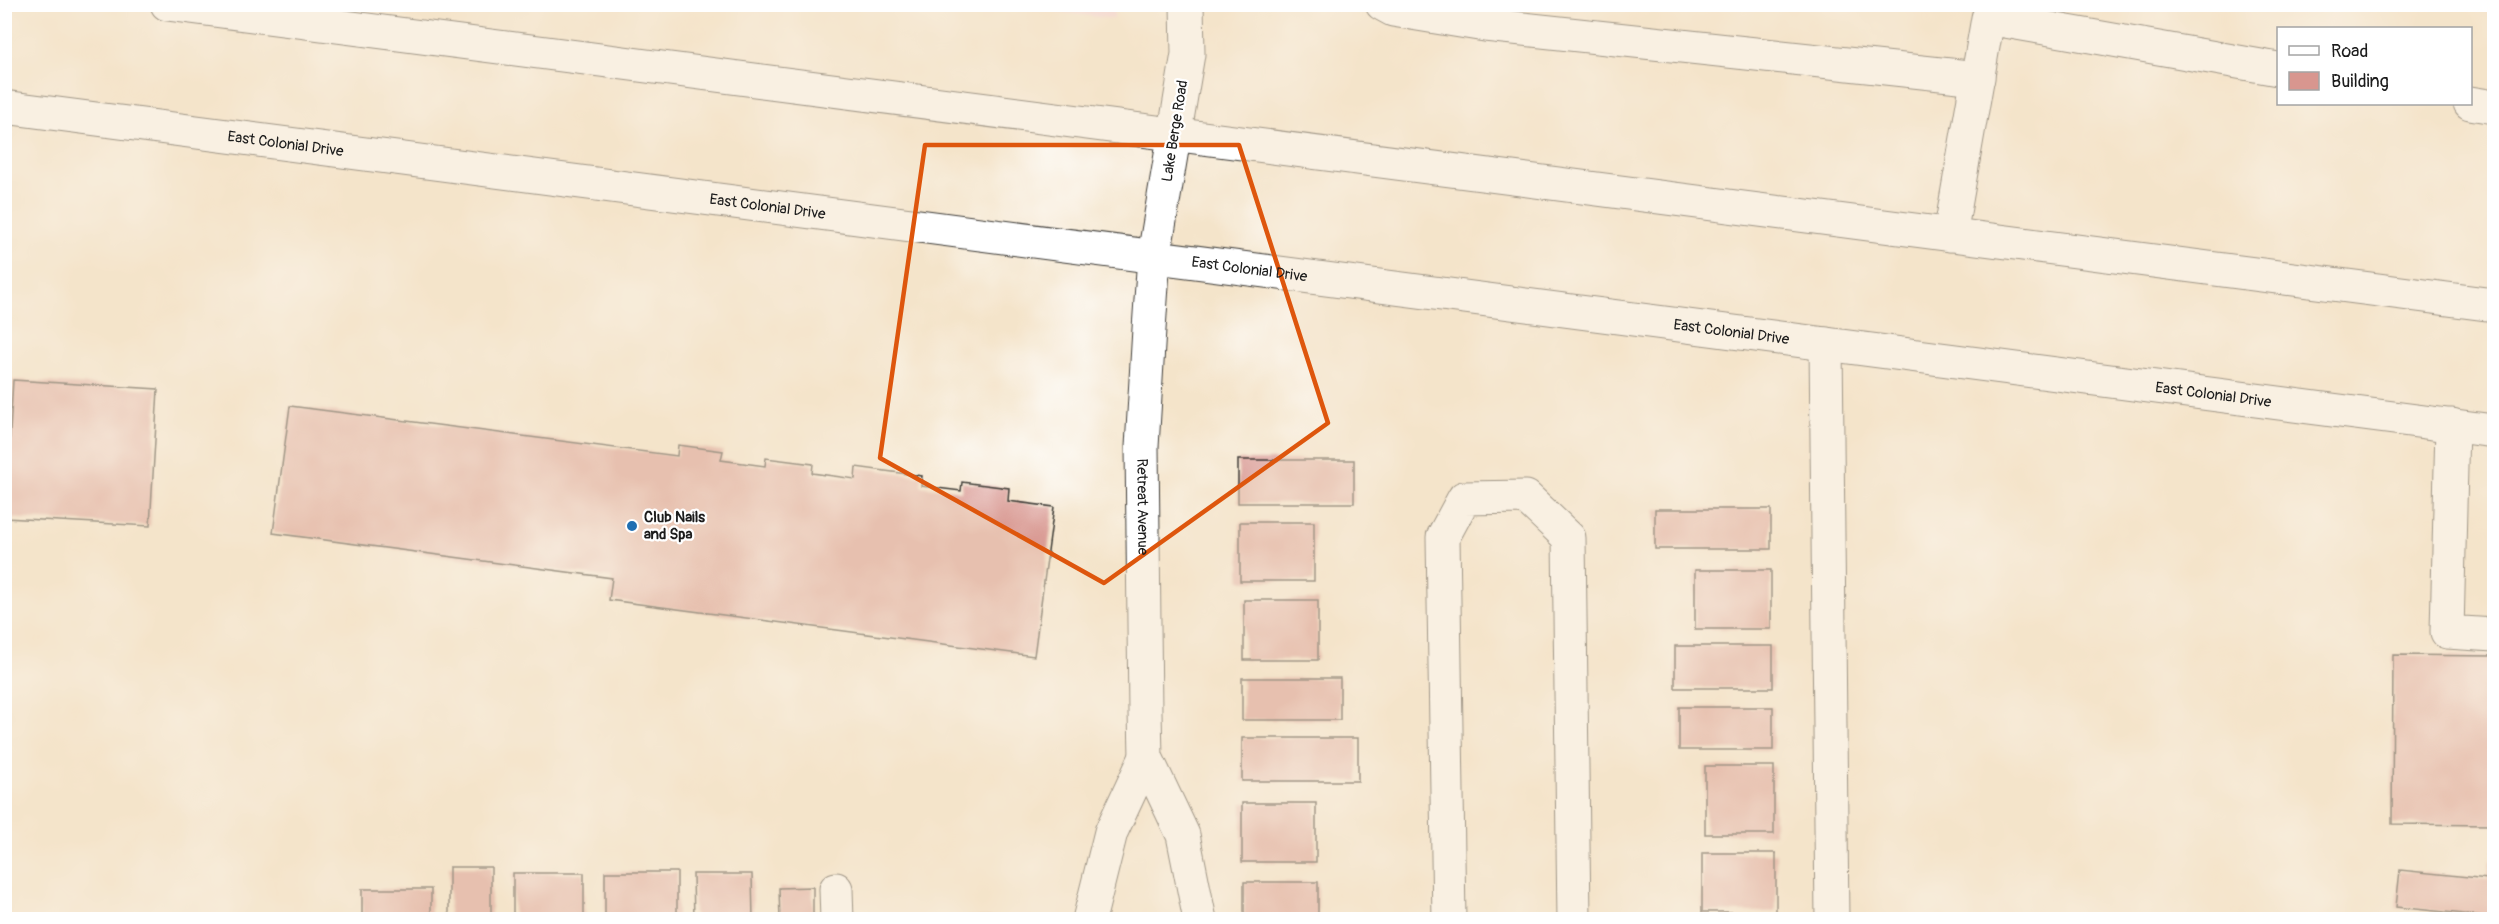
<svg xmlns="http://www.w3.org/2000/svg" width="2499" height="924" font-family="Pangolin,sans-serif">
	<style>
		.built { fill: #f5cfd9 }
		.building { fill: #d8968f }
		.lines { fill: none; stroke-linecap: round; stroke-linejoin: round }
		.minor-casing { stroke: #3c3a36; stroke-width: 35 }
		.highway-casing { stroke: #3c3a36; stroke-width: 35 }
		.minor { stroke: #fff; stroke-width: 33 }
		.highway { stroke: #fff; stroke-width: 33 }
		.marked { fill: none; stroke: #de560d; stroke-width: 4.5; stroke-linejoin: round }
		.poi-dot { fill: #1f6fb2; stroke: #fff; stroke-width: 2 }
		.labels { text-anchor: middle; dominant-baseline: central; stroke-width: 4.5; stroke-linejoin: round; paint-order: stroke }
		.street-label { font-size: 15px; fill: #1c1c1c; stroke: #fff }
		.poi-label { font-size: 15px; font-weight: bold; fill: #1c1c1c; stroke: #fff; text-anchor: start }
	</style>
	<rect width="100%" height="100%" fill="#fff"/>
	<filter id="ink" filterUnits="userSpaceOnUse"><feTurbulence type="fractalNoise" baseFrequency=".0167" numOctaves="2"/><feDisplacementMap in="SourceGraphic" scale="12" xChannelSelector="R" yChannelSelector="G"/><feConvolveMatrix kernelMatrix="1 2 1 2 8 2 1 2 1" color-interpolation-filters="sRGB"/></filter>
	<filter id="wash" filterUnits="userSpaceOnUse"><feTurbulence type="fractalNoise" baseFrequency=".008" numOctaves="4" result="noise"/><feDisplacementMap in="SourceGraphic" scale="24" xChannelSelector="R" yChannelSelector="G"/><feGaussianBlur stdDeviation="1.35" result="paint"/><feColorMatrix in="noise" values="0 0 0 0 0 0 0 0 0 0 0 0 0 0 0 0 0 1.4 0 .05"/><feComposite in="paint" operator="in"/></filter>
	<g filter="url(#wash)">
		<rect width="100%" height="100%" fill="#f4e4ca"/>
		<path class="built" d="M1004,5H1114V19Z"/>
		<g id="blocks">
			<g class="building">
				<path d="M13,380L158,389L150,526L5,518Z"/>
				<path d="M290,406L677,456L678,445L723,451L721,460L765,466L766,458L813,464L812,473L855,479L856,467L922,476L921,486L961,491L962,482L1009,488L1008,501L1054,507L1034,656L609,600L612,578L273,533Z"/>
				<rect x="1238" y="460" width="116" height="43"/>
				<rect x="1655" y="509" width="116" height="40"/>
				<rect x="1240" y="522" width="74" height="59"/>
				<rect x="1695" y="570" width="76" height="59"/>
				<rect x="1244" y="600" width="74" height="60"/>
				<rect x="1675" y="646" width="98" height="42"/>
				<path d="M2393,655L2494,656V825L2392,824Z"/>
				<rect x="1242" y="678" width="98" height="42"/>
				<rect x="1679" y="707" width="94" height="43"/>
				<rect x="1242" y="738" width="116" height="43"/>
				<rect x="1705" y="766" width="69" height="68"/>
				<rect x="1242" y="803" width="74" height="59"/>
				<rect x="1702" y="853" width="74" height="59"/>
				<path d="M2490,860L2494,861V917L2396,907L2400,870L2488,879Z"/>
				<rect x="449" y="867" width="42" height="53"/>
				<rect x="605" y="872" width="72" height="48"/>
				<rect x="513" y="873" width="71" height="47"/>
				<path d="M693,874H752L753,920H694Z"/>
				<rect x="1244" y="882" width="74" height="38"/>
				<path d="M813,887V920H780L779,888Z"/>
				<rect x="362" y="889" width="69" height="31"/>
				<rect x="944" y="917" width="96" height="3"/>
			</g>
		</g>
	</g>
	<g filter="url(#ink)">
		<use href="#blocks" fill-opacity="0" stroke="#3c3a36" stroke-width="1.5"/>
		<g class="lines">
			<defs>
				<g id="minor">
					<path id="s1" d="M1187,4L1188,54L1154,256L1149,329L1142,447L1145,712L1146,757L1183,835L1200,920"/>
					<path d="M1382,4L1393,10L1485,25L1978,78"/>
					<path d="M2470,103L2494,107"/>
					<path d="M1950,235L1988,18L2278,69"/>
					<path d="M1826,344L1832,920"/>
					<path d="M2452,425L2447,632L2494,635"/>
					<path d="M836,889L837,920"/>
					<path d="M1089,920L1111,832L1146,757"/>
					<path d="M1449,920L1443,537L1464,498L1526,497L1569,538L1574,920"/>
				</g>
				<g id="highway">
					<path d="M167,4L2494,305"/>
					<path id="s2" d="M4,107L2494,431"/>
				</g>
			</defs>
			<use href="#minor" class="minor-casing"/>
			<use href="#highway" class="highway-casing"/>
			<use href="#minor" class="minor"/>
			<use href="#highway" class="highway"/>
		</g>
	</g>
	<path d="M0 0H2499V924H0ZM925,145H1239L1328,423L1104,583L880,458Z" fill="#f4e4ca" fill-opacity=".55" fill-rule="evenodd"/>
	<path class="marked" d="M925,145H1239L1328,423L1104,583L880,458Z"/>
	<circle class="poi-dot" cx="632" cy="526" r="6"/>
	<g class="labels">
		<g class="street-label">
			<text transform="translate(1175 131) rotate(-81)">Lake Berge Road</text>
			<text stroke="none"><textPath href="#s2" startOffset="284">East Colonial Drive</textPath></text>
			<text stroke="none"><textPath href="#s2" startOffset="770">East Colonial Drive</textPath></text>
			<text stroke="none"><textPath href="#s2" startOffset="1256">East Colonial Drive</textPath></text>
			<text stroke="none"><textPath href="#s2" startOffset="1742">East Colonial Drive</textPath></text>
			<text stroke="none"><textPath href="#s2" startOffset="2228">East Colonial Drive</textPath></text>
			<text stroke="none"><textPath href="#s1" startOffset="506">Retreat Avenue</textPath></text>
		</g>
		<g class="poi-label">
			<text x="644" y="517">Club Nails<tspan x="644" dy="17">and Spa</tspan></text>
		</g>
	</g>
	<rect width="2499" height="924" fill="none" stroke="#fff" stroke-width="24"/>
	<rect x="2277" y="27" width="195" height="78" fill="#ffffff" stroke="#a4a4a4" stroke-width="1.5"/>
	<rect x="2289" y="46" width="30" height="9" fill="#ffffff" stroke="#a4a4a4" stroke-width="1.5"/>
	<text x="2331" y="57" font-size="18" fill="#1c1c1c">Road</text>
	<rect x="2289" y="72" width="30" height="18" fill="#d8968f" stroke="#a4a4a4" stroke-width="1.5"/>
	<text x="2331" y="87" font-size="18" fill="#1c1c1c">Building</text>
</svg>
